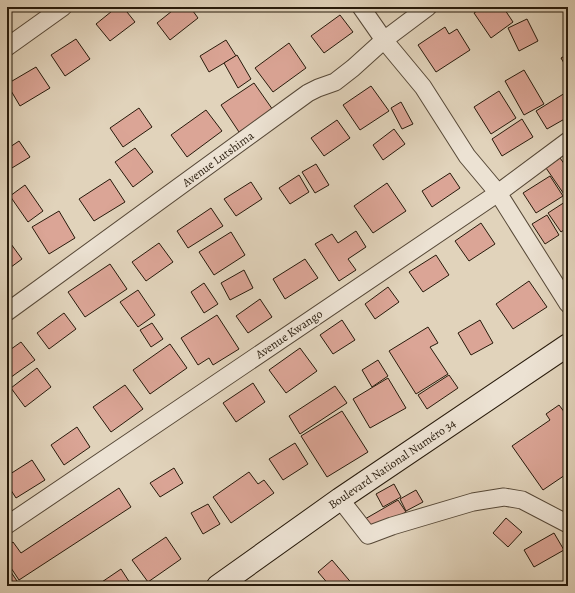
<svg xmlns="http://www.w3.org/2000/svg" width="575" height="593" font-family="Alegreya,serif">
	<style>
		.building { fill: #dba596; stroke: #271a0b }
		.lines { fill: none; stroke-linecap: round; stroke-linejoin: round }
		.minor-casing { stroke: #564837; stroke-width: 19 }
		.secondary-casing { stroke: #271a0b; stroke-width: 24 }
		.minor { stroke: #ece2d3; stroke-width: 17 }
		.secondary { stroke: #ece2d3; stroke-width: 22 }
		.labels { text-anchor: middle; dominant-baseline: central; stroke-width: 4; stroke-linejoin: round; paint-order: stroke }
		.street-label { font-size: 12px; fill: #271a0b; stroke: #ece2d3 }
	</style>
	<rect width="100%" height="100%" fill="#e1d3bb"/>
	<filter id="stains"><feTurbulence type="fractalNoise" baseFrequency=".005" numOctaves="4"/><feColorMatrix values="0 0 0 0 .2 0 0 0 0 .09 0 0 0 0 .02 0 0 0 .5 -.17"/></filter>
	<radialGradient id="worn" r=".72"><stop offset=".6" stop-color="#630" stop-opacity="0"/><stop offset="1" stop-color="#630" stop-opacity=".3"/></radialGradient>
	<g class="building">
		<path d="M117,7H123L135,22L110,41L96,24Z"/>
		<path d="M177,7H190L198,18L170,40L157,23Z"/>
		<path d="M483,7H503L513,22L491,38L474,13Z"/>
		<path d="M340,15L353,32L324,53L311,36Z"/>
		<path d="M527,19L538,41L519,51L508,28Z"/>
		<path d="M445,27L449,34L457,29L470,50L436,72L418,45Z"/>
		<path d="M76,39L90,59L65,76L51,55Z"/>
		<path d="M226,40L236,56L209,72L200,56Z"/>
		<path d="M289,43L306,68L273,92L255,68Z"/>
		<path d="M568,54V70L561,58Z"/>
		<path d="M237,55L251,79L238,88L224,63Z"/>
		<path d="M36,67L50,88L20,106L7,84Z"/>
		<path d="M524,70L544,104L524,115L505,81Z"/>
		<path d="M254,83L273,110L239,132L221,105Z"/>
		<path d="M371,86L389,111L360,130L343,105Z"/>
		<path d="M499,91L516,118L491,134L474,107Z"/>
		<path d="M565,93L568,98V117L547,129L536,111Z"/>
		<path d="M401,102L413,124L402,129L391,108Z"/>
		<path d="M139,108L152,127L123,147L110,128Z"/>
		<path d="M206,110L222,131L187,157L171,135Z"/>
		<path d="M522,119L533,137L502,156L492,139Z"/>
		<path d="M337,120L350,138L324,156L311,138Z"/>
		<path d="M394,129L405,144L383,160L373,145Z"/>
		<path d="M19,141L30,157L7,171V149Z"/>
		<path d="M135,148L153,172L133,187L115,162Z"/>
		<path d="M560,158L568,169V227L561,232L548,213L568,200L546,168Z"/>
		<path d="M316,164L329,185L315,193L302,172Z"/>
		<path d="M450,173L460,188L432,207L422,191Z"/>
		<path d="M299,175L309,192L290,204L279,188Z"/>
		<path d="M550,176L563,196L536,213L523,193Z"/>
		<path d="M110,179L125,202L94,221L79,199Z"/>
		<path d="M251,182L262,199L236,216L224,199Z"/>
		<path d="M387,183L406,211L373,233L354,206Z"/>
		<path d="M25,185L43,211L28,222L10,196Z"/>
		<path d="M211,208L223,226L188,248L177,231Z"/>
		<path d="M59,211L75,238L49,254L32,227Z"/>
		<path d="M547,215L559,235L545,244L532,224Z"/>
		<path d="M481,223L495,244L469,261L455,241Z"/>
		<path d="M356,231L366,247L348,259L356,270L339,281L315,244L332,234L338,243Z"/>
		<path d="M231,232L245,255L214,275L199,252Z"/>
		<path d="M159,243L173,262L146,281L132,262Z"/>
		<path d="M11,244L22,259L7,270V247Z"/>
		<path d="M436,255L449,275L423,292L409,272Z"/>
		<path d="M305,259L318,278L285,299L273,279Z"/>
		<path d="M110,264L127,289L85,317L68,292Z"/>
		<path d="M244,270L253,288L230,300L221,283Z"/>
		<path d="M529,281L547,307L513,329L496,304Z"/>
		<path d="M204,283L218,304L204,313L191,292Z"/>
		<path d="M388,287L399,302L375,319L365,304Z"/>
		<path d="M138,290L155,315L138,327L120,302Z"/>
		<path d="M260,299L272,317L248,333L236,316Z"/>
		<path d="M64,313L76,329L49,349L37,333Z"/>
		<path d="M217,315L239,349L213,365L209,358L198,365L181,338Z"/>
		<path d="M342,320L355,340L333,354L320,335Z"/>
		<path d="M480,320L493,343L471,355L458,333Z"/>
		<path d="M152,323L163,339L151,347L140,330Z"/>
		<path d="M428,327L438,343L430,347L448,374L416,394L389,351Z"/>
		<path d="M21,342L35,360L7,380V352Z"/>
		<path d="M170,344L187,368L150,394L133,370Z"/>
		<path d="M300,348L317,371L286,393L269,370Z"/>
		<path d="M378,360L388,376L372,387L362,370Z"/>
		<path d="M37,368L51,387L25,407L11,388Z"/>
		<path d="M449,375L458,388L427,409L418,395Z"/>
		<path d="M388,378L406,408L370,428L353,399Z"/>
		<path d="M253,383L265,402L236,422L223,403Z"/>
		<path d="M125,385L143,409L111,432L93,407Z"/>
		<path d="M335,386L347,403L300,434L289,416Z"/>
		<path d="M559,405L568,417V454L564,457L568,463V473L543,490L512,446L550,420L546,414Z"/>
		<path d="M342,411L368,452L327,477L301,436Z"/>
		<path d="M77,427L90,447L64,465L51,445Z"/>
		<path d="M295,443L308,464L283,480L269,459Z"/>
		<path d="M32,460L45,480L16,498L7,484V476Z"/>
		<path d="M174,468L183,483L160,497L150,483Z"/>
		<path d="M249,472L258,484L264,480L274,493L231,523L213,497Z"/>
		<path d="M394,484L401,497L383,507L376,494Z"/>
		<path d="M119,488L131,507L19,580L7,562V546L13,542L21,553Z"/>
		<path d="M416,490L423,502L406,511L400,499Z"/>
		<path d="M398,500L406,512L372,531L365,519Z"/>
		<path d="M208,504L220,524L203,534L191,513Z"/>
		<path d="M506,518L522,532L508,547L493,533Z"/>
		<path d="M554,533L564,550L534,567L524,550Z"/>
		<path d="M166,537L181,559L148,582L132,560Z"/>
		<path d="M332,560L354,586H330L318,572Z"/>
		<path d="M7,566L19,584L16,586H7Z"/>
		<path d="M121,569L132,586H96Z"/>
	</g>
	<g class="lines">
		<defs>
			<g id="minor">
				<path d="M361,7L384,40L423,87L467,156L498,193L568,304"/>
				<path d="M7,47L63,7"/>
				<path d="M7,312L308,93L318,88L335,82L353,68L384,40L428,7"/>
				<path d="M340,499L368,535L392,526L473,502L504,497L522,500L568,524"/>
				<path d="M7,525L498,193L568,141"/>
			</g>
			<path id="secondary" d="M218,586L340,499L568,345"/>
		</defs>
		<use href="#minor" class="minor-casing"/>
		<use href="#secondary" class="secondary-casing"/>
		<use href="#minor" class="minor"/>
		<use href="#secondary" class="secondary"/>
	</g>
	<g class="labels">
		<g class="street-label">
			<text transform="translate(218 159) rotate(-36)">Avenue Lutshima</text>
			<text transform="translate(289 334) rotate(-34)">Avenue Kwango</text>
			<text transform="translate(392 464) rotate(-34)">Boulevard National Numéro 34</text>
		</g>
	</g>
	<rect width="575" height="593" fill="none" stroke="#e1d3bb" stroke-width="24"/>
	<rect x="8" y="8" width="559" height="577" fill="none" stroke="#271a0b" stroke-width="2"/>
	<rect x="12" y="12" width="551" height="569" fill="none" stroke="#271a0b"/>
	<rect width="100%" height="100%" filter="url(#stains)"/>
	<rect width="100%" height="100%" fill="url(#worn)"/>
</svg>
